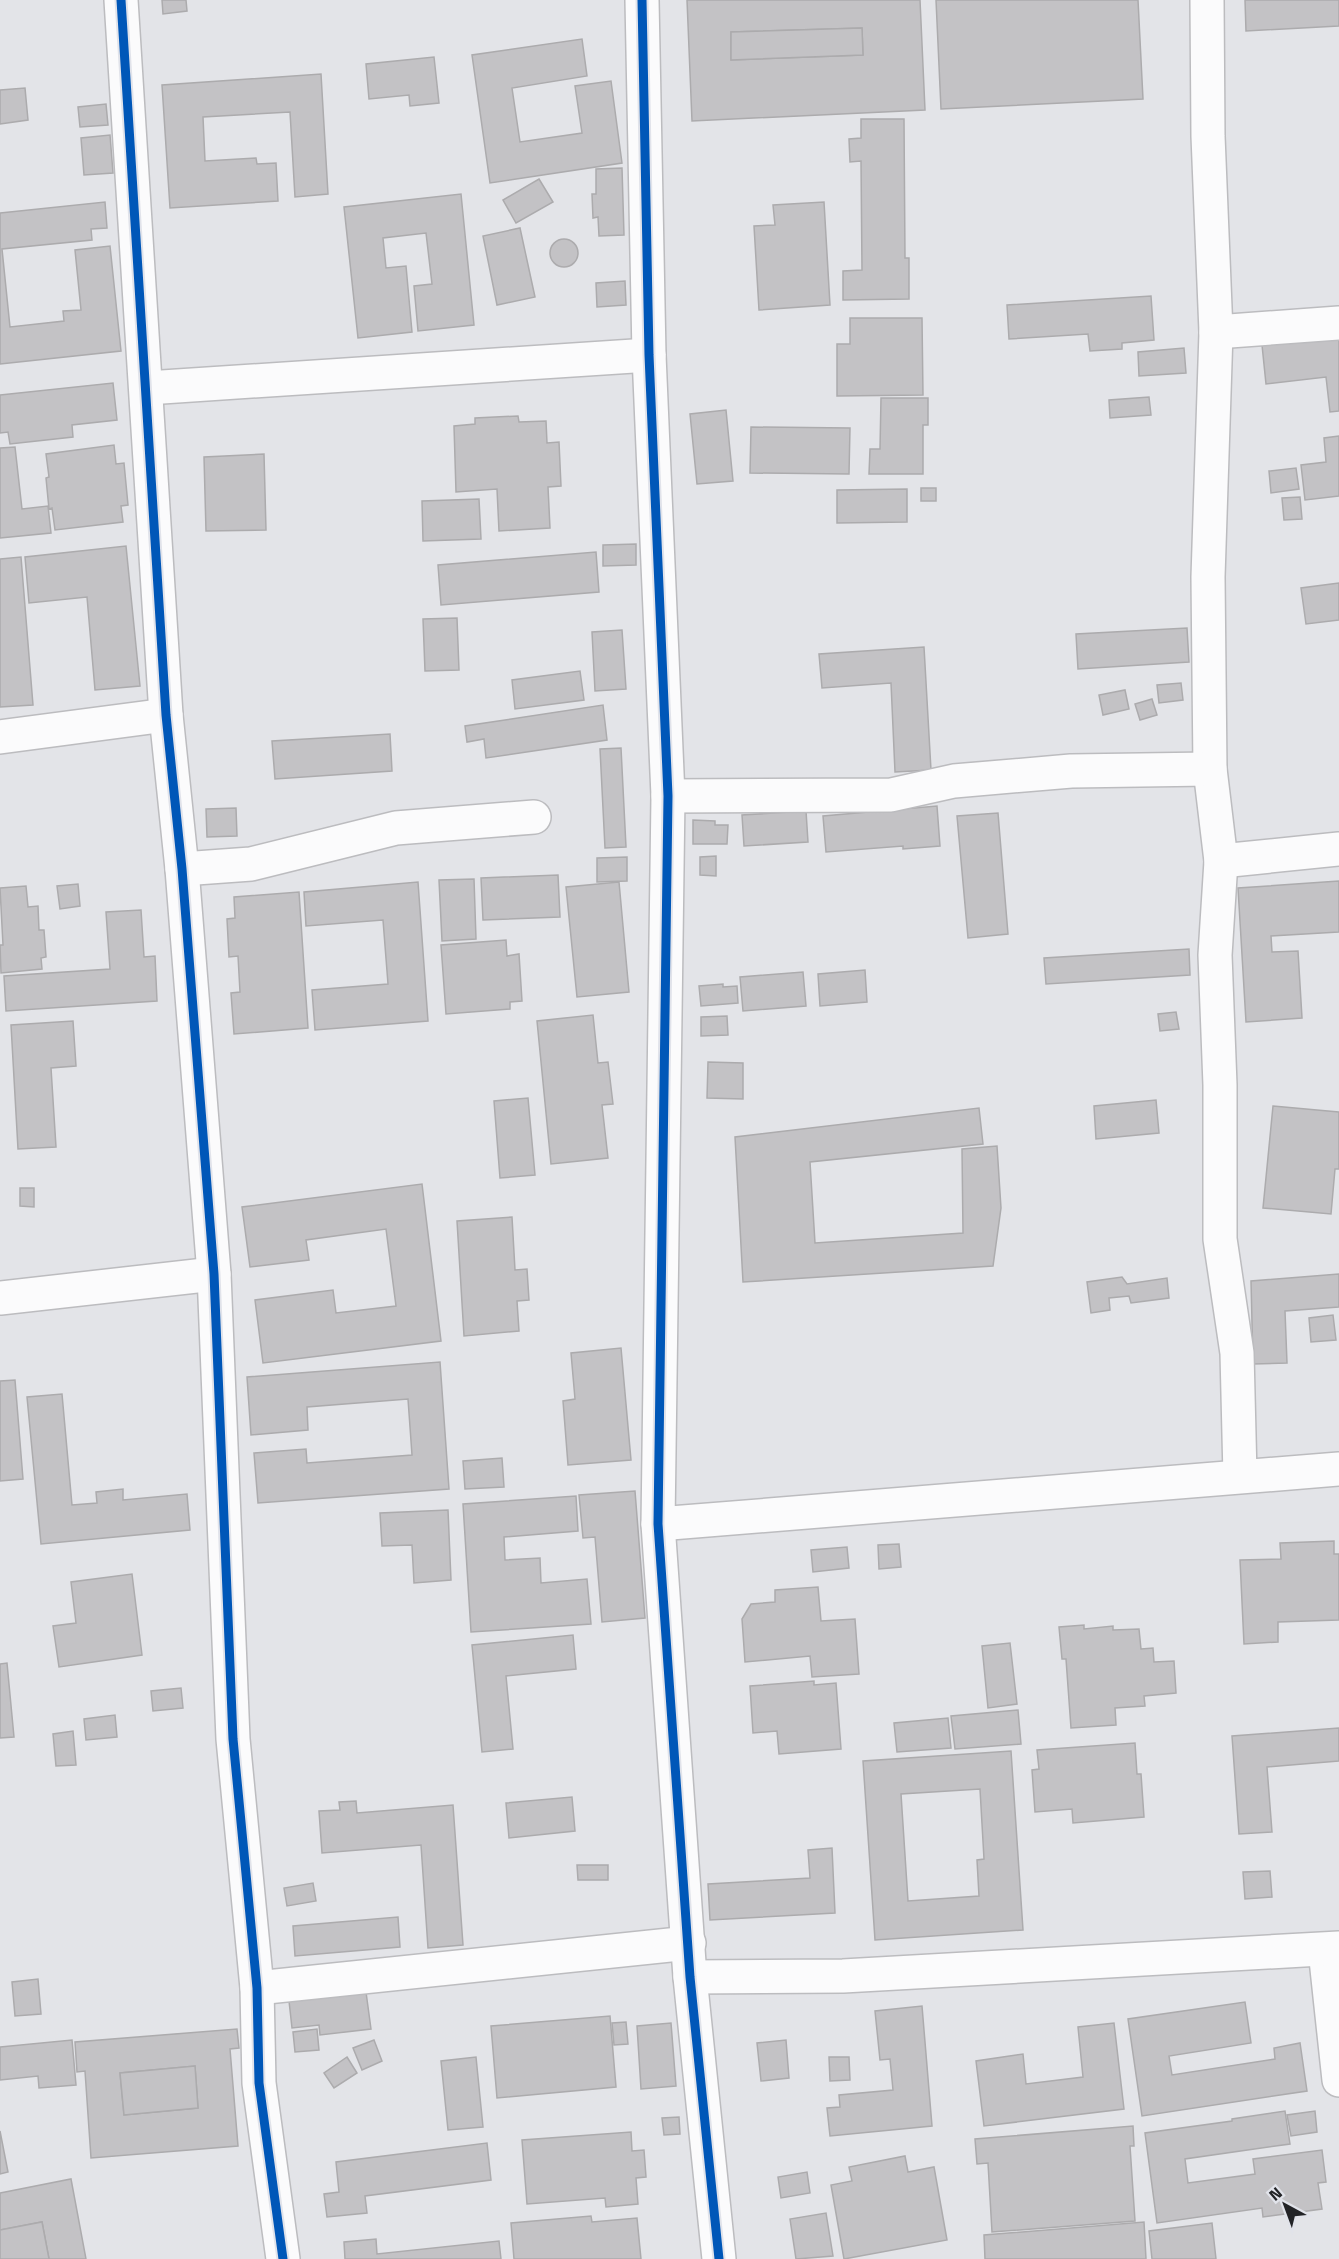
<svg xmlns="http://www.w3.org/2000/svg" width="1339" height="2259" font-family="'Titillium Web',sans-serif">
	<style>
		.building { fill: #c3c2c5; stroke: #acabad; stroke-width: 1.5; fill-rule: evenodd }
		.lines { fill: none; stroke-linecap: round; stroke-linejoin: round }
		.minor-casing { stroke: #bcbcbf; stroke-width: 36 }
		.minor { stroke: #fbfbfc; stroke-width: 33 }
		.cycleway-casing { stroke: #e1e3ea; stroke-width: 13 }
		.cycleway { stroke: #0057b8; stroke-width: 9 }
	</style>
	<rect width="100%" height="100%" fill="#e3e4e8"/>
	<g class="building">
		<path d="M162,0H186L187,11L163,14Z"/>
		<path d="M687,0H920L925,110L692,121ZM862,28L863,55L731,60V32Z"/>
		<path d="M936,0H1138L1143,99L941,109Z"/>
		<path d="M1245,0H1339V26L1246,31Z"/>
		<path d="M862,28L863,55L731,60V32Z"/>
		<path d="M582,39L587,76L512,88L520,142L582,133L575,86L611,81L622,163L490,183L472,55Z"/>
		<path d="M434,57L439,103L410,106L409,95L369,99L366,64Z"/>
		<path d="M321,74L328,194L295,197L290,112L203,117L205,161L256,158L257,164L276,163L278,201L170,208L162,85Z"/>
		<path d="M25,88L28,120L0,124V90Z"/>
		<path d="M106,104L108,125L80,127L78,107Z"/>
		<path d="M861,119H904L905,258H909V299L843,300V271L862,270L861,161L850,162L849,139L861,138Z"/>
		<path d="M110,135L113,173L84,175L81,138Z"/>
		<path d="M622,168L624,235L599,236L598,217L593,218L592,194H596V169Z"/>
		<path d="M539,179L553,202L516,223L503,200Z"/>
		<path d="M461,194L474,325L418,331L414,286L432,284L426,233L383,238L386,268L406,266L412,332L358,338L344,207Z"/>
		<path d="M105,202L107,228L91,229L92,240L2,249L10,327L64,321L63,311L81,310L75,250L110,246L121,351L0,364V213Z"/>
		<path d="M824,202L830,305L759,310L754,226L775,225L773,205Z"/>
		<path d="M520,228L535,297L497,305L483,236Z"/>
		<circle cx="564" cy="253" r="14"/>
		<path d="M625,281L626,305L597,307L596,283Z"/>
		<path d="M1151,296L1154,340L1122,343V349L1090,351L1088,334L1009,339L1007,305Z"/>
		<path d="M850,318H922L923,395L837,396V344H850Z"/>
		<path d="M1339,336V411L1330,412L1326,377L1266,384L1262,345Z"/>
		<path d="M1184,348L1186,373L1139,376L1138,352Z"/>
		<path d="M113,383L117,420L72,425L73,437L10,444L8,432L0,433V395Z"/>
		<path d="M1149,397L1151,415L1110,418L1109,400Z"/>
		<path d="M881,398H928V425H923V474H869L870,449H880Z"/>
		<path d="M726,410L733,481L697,484L690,414Z"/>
		<path d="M518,416L519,422L546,421L547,443L559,442L561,486L548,487L550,528L499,531L497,489L456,492L454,426L475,424V418Z"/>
		<path d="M751,427L850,428L849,474L750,473Z"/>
		<path d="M1339,436V496L1305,500L1301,465L1326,462L1324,438Z"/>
		<path d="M114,445L116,464L124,463L128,505L121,506L123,522L55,530L52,508L49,509L46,478L49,477L46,454Z"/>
		<path d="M15,447L22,509L48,506L51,533L0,538V448Z"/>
		<path d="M264,454L266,530L206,531L204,457Z"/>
		<path d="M1296,468L1299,489L1271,493L1269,471Z"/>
		<rect x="921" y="488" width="15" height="13"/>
		<path d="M907,489V522L837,523V490Z"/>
		<path d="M1300,497L1302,519L1284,520L1282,498Z"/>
		<path d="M479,499L481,539L423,541L422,501Z"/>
		<path d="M636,544V565L603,566V545Z"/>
		<path d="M126,546L140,686L95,690L87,597L29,603L25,557Z"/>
		<path d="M596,552L599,592L441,605L438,565Z"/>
		<path d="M21,557L33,705L0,707V559Z"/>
		<path d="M1339,583V620L1306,624L1301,588Z"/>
		<path d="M457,618L459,670L425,671L423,619Z"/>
		<path d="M1187,628L1189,662L1078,669L1076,634Z"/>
		<path d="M622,630L626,689L595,691L592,632Z"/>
		<path d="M924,647L931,770L895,772L891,683L822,688L819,654Z"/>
		<path d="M580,671L584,700L515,709L512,680Z"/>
		<path d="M1181,683L1183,700L1159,703L1157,685Z"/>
		<path d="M1125,690L1129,709L1103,715L1099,695Z"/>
		<path d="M1152,699L1157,715L1140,720L1135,704Z"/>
		<path d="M603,705L607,740L486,758L484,739L467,742L465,726Z"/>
		<path d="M390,734L392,771L275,779L272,741Z"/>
		<path d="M621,748L626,847L605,848L600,749Z"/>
		<path d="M937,806L940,846L903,849V846L826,852L823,816Z"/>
		<path d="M236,808L237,836L207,837L206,809Z"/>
		<path d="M806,811L808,842L744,846L742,815Z"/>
		<path d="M998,813L1008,934L968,938L957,816Z"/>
		<path d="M693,820L715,821V825H728L727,844H693Z"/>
		<path d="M716,856V876L700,875V857Z"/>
		<path d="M627,857V881L597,882V858Z"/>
		<path d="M558,875L560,917L483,920L481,878Z"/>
		<path d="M474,879L476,939L442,941L439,880Z"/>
		<path d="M1339,881V932L1271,936L1272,952L1298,951L1302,1018L1246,1022L1238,888Z"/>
		<path d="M418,882L428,1021L315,1030L312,990L388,984L383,920L306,926L304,892Z"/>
		<path d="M619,882L629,992L577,997L566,887Z"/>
		<path d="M78,884L80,906L60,909L57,886Z"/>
		<path d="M26,886L28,907L38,906L39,930H44L46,957L41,958L42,969L1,973L0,945H3L0,888Z"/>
		<path d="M299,892L308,1028L234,1034L231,993L240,992L238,956L229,957L227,919L235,918L234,897Z"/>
		<path d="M141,910L144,957L155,956L157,1001L6,1011L4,976L110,969L106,912Z"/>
		<path d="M506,940L507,956L519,954L522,1001L510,1002V1009L446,1014L441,945Z"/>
		<path d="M1189,949L1190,975L1046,984L1044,958Z"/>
		<path d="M865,970L867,1002L820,1006L818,974Z"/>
		<path d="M803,972L806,1006L743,1011L740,977Z"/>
		<path d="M723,984V987L737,986L738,1003L701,1006L699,986Z"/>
		<path d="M1176,1012L1179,1029L1160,1031L1158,1014Z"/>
		<path d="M593,1015L598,1063L608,1062L613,1104L602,1105L608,1158L551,1164L537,1021Z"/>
		<path d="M727,1016L728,1035L701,1036V1017Z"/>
		<path d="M73,1021L76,1066L51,1068L56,1147L18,1149L11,1025Z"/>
		<path d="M708,1062L743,1063V1099L707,1098Z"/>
		<path d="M528,1098L535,1175L500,1178L494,1101Z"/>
		<path d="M1156,1100L1159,1133L1096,1139L1094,1106Z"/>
		<path d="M1273,1106L1339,1112V1169H1335L1331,1214L1263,1208Z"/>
		<path d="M979,1108L983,1144L810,1162L815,1243L963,1233L962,1149L997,1146L1001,1208L993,1266L743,1282L735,1137Z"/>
		<path d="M422,1184L441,1341L263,1363L255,1300L333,1290L336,1313L396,1306L386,1229L306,1240L309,1260L250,1267L242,1207Z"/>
		<path d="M20,1188H34V1207L20,1206Z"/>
		<path d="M512,1217L515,1270L527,1269L529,1300L517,1301L519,1331L464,1336L457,1221Z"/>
		<path d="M1339,1274V1307L1285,1311L1287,1363L1253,1364L1251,1281Z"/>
		<path d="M1122,1277L1127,1284L1167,1278L1169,1298L1131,1303L1129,1296L1109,1298L1110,1310L1091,1313L1087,1282Z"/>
		<path d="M1333,1315L1336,1340L1311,1342L1309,1318Z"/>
		<path d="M621,1348L631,1460L568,1465L563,1401L575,1399L571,1353Z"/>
		<path d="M440,1362L449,1489L258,1503L254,1453L306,1449L307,1463L412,1455L408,1399L307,1407L308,1430L251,1435L247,1377Z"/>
		<path d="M15,1380L23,1479L0,1481V1381Z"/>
		<path d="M62,1394L72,1505L97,1503L96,1492L123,1489V1500L187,1494L190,1530L41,1544L27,1397Z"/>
		<path d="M502,1458L504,1487L465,1489L463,1461Z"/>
		<path d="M635,1491L645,1618L602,1622L595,1537L583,1538L579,1495Z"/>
		<path d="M576,1496L578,1531L504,1537L505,1560L540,1558L541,1583L587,1579L591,1624L471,1632L463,1504Z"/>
		<path d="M448,1510L451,1580L414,1583L412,1545L382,1546L380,1513Z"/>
		<path d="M1334,1541V1554H1339V1620L1278,1622V1642L1244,1644L1240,1560L1281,1559L1280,1543Z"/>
		<path d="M899,1544L901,1567L879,1569L878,1545Z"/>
		<path d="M847,1547L849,1568L813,1572L811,1550Z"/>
		<path d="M132,1574L142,1655L59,1667L53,1626L76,1623L71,1582Z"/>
		<path d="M818,1587L821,1621L855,1619L859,1674L812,1677L810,1656L745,1662L742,1619L751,1604L775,1602V1590Z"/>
		<path d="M1084,1625V1629L1113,1626V1630L1139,1629L1141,1649L1153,1648L1154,1662L1174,1661L1176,1693L1144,1696L1145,1706L1115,1708L1116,1725L1071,1728L1066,1659H1062L1059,1627Z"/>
		<path d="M573,1635L576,1669L506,1676L513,1749L482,1752L472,1645Z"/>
		<path d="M1010,1643L1017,1704L988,1708L982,1646Z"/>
		<path d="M7,1663L14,1737L0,1738V1664Z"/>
		<path d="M814,1681V1685L836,1683L841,1749L779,1754L777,1731L753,1733L750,1686Z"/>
		<path d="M181,1688L183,1708L153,1711L151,1691Z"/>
		<path d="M1018,1710L1021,1744L955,1749L951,1716Z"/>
		<path d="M115,1715L117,1737L86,1740L84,1719Z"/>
		<path d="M948,1718L951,1748L897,1752L894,1723Z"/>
		<path d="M1339,1728V1761L1267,1767L1272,1832L1239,1834L1232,1736Z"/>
		<path d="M73,1731L76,1765L56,1766L53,1734Z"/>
		<path d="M1135,1743L1137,1774H1141L1144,1817L1073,1823L1072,1809L1035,1812L1032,1770L1039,1769L1037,1750Z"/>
		<path d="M1011,1751L1023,1930L875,1940L863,1761ZM980,1789L984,1859L977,1860L979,1896L908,1901L901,1794Z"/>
		<path d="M572,1797L575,1831L509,1838L506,1803Z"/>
		<path d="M356,1801L357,1813L453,1805L463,1945L428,1948L421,1845L322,1853L319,1811L340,1810L339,1802Z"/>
		<path d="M832,1848L835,1913L710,1920L708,1884L810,1878L808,1850Z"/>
		<path d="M577,1865H608V1880H578Z"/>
		<path d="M1270,1871L1272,1897L1245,1899L1243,1872Z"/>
		<path d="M313,1883L316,1901L287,1906L284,1888Z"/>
		<path d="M398,1917L400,1947L295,1956L293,1926Z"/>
		<path d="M38,1979L41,2014L15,2016L12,1982Z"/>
		<path d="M366,1992L371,2029L320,2035L319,2025L292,2028L289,2001Z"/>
		<path d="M1245,2002L1251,2043L1169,2056L1172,2075L1275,2059L1274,2048L1300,2043L1307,2091L1142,2116L1128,2019Z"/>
		<path d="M922,2006L932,2126L830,2136L827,2108L840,2107L839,2095L893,2090L890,2059L880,2060L875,2011Z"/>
		<path d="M610,2016L616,2087L497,2098L491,2026Z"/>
		<path d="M626,2022L628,2044L614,2045L612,2023Z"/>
		<path d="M671,2023L676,2086L641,2089L637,2026Z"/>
		<path d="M1114,2023L1124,2109L984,2126L976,2061L1023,2054L1026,2084L1083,2077L1078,2027Z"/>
		<path d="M237,2029L239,2048L230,2049L238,2146L91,2158L85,2071L77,2072L75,2042ZM195,2066L198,2108L124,2115L120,2073Z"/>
		<path d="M317,2029L319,2050L295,2052L293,2032Z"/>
		<path d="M72,2040L76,2085L39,2088L38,2076L0,2080V2047Z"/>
		<path d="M374,2040L382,2061L362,2070L353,2048Z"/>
		<path d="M786,2040L789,2078L761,2081L757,2043Z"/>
		<path d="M347,2057L357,2073L334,2088L324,2073Z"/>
		<path d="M476,2057L483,2127L448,2130L441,2061Z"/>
		<path d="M829,2057H849L850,2080L830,2081Z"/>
		<path d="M195,2066L198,2108L124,2115L120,2073Z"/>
		<path d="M1285,2111L1290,2144L1185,2159L1188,2183L1255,2174L1253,2159L1322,2150L1326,2182L1318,2183L1322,2209L1263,2217L1262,2208L1157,2223L1145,2133L1232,2121V2119Z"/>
		<path d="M1315,2111L1317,2132L1291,2136L1287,2115Z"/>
		<path d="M679,2117L680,2134L664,2135L662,2118Z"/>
		<path d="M1133,2126L1134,2146H1130L1135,2221L992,2232L988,2163L977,2164L975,2139Z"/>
		<path d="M0,2131L8,2172L0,2174Z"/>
		<path d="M631,2132L632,2151L644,2150L646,2177L636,2178L638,2204L606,2207L605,2198L527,2204L522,2140Z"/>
		<path d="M487,2143L491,2180L365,2196L367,2213L327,2217L324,2194L339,2192L336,2162Z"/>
		<path d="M905,2156L908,2172L934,2167L947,2240L844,2259L831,2185L852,2181L849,2167Z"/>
		<path d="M807,2172L810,2193L781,2198L778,2177Z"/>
		<path d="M71,2179L86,2259H49L42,2222L0,2230V2193Z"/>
		<path d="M826,2213L833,2256L796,2259L790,2219Z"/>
		<path d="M591,2216L592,2222L637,2218L641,2259H514L511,2223Z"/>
		<path d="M42,2222L49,2259H0V2230Z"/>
		<path d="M1144,2222L1146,2259H985L984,2235Z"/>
		<path d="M1212,2223L1216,2259H1152L1149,2231Z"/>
		<path d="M376,2239L377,2254L499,2241L501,2259H345L344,2242Z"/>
	</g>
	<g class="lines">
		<defs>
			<g id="minor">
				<path d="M121,0L166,715L182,869L214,1274L233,1739L257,1988L259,2083L283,2259"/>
				<path d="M642,0L649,355L668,796L658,1524L690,1977L719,2259"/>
				<path d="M1207,0L1208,136L1216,332L1208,577L1210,769L1221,861L1215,955L1220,1085V1239L1237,1353L1240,1476"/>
				<path d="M1216,332L1339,323"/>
				<path d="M147,388L649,355"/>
				<path d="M0,737L166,715"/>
				<path d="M668,796L891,795L954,781L1071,771L1210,769"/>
				<path d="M1221,861L1339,849"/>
				<path d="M182,869L251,864L396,828L534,817"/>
				<path d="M0,1298L214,1274"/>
				<path d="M658,1524L1339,1469"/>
				<path d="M1325,1950L1339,2080"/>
				<path d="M690,1977L843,1976L1339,1948"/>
				<path d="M257,1988L689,1943"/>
			</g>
		</defs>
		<use href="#minor" class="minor-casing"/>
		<use href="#minor" class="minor"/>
		<defs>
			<g id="cycleway">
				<path d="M121,0L166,715L182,869L214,1274L233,1739L257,1988L259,2083L283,2259"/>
				<path d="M642,0L649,355L668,796L658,1524L690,1977L719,2259"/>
			</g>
		</defs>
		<use href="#cycleway" class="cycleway-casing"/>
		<use href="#cycleway" class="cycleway"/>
	</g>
	<g transform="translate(1285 2205) rotate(319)" stroke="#e1e3ea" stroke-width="4.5" paint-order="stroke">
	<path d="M0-4.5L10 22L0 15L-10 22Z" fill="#222326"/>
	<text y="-9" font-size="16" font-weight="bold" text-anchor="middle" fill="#222326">N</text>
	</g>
</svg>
